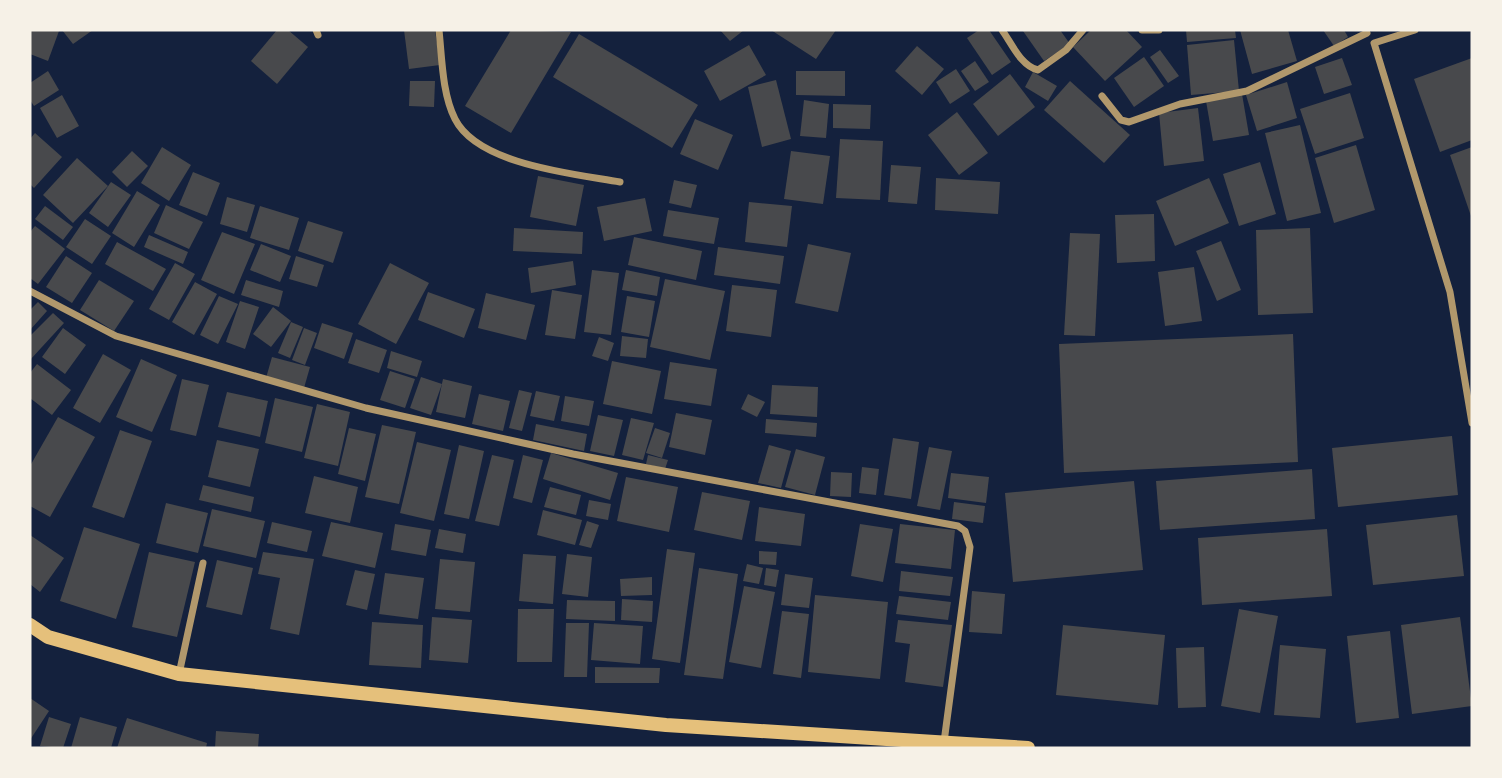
<svg xmlns="http://www.w3.org/2000/svg" width="1502" height="778" font-family="'Asap Condensed',sans-serif">
	<style>
		.building { fill: #48494c }
		.lines { fill: none; stroke-linecap: round; stroke-linejoin: round }
		.minor { stroke: #b1986c; stroke-width: 7 }
		.secondary { stroke: #e5c07b; stroke-width: 14 }
	</style>
	<rect width="100%" height="100%" fill="#14213d"/>
	<g class="building">
		<path d="M30,30L59,31L48,61L30,54Z"/>
		<path d="M62,30H93L73,44Z"/>
		<path d="M277,30H288L308,47L277,84L251,61Z"/>
		<path d="M404,30H435L440,65L409,69Z"/>
		<path d="M511,30L571,32L511,133L465,106Z"/>
		<path d="M720,30H744L730,41Z"/>
		<path d="M771,30H836L816,59Z"/>
		<path d="M979,30H989L1011,62L992,75L967,38Z"/>
		<path d="M1060,30L1070,44L1044,61L1023,31Z"/>
		<path d="M1091,30H1126L1142,47L1105,81L1073,47Z"/>
		<path d="M1186,30H1235L1236,38L1187,42Z"/>
		<path d="M1240,30H1288L1297,61L1252,74Z"/>
		<path d="M1323,30H1344L1348,37L1334,46Z"/>
		<path d="M579,34L698,105L672,148L553,77Z"/>
		<path d="M1234,40L1239,91L1191,95L1187,45Z"/>
		<path d="M749,45L766,75L720,101L704,71Z"/>
		<path d="M917,46L944,69L922,95L895,71Z"/>
		<path d="M1160,50L1179,76L1168,83L1150,57Z"/>
		<path d="M1144,57L1164,86L1134,107L1114,78Z"/>
		<path d="M1342,58L1352,85L1324,94L1315,67Z"/>
		<path d="M1472,58V140L1440,152L1414,79Z"/>
		<path d="M975,61L989,82L975,91L961,71Z"/>
		<path d="M956,69L970,91L950,104L936,82Z"/>
		<path d="M48,71L59,90L34,106L30,100V83Z"/>
		<path d="M796,71H845V96L796,95Z"/>
		<path d="M1033,72L1057,86L1048,101L1025,87Z"/>
		<path d="M1010,74L1035,107L998,136L973,104Z"/>
		<path d="M776,80L791,139L762,147L748,87Z"/>
		<path d="M410,81H435L434,107L409,106Z"/>
		<path d="M1070,81L1130,135L1104,163L1044,110Z"/>
		<path d="M1287,82L1297,118L1257,131L1246,95Z"/>
		<path d="M1350,93L1364,138L1315,154L1300,109Z"/>
		<path d="M1242,94L1249,135L1213,141L1206,101Z"/>
		<path d="M62,95L79,126L57,138L40,108Z"/>
		<path d="M804,100L829,104L826,138L800,136Z"/>
		<path d="M833,104L871,105L870,129L833,128Z"/>
		<path d="M1198,108L1204,161L1164,166L1159,113Z"/>
		<path d="M957,112L988,153L959,175L928,135Z"/>
		<path d="M695,119L733,135L718,170L680,154Z"/>
		<path d="M1300,125L1321,213L1287,221L1265,133Z"/>
		<path d="M35,133L62,157L34,188L30,184V139Z"/>
		<path d="M840,139L883,141L880,200L836,198Z"/>
		<path d="M1356,145L1375,210L1334,223L1315,158Z"/>
		<path d="M162,147L191,165L169,201L141,183Z"/>
		<path d="M1472,147V219L1450,155Z"/>
		<path d="M132,151L148,166L127,187L112,172Z"/>
		<path d="M791,151L830,156L823,204L784,199Z"/>
		<path d="M77,158L108,186L73,223L43,195Z"/>
		<path d="M1260,162L1276,214L1239,226L1223,174Z"/>
		<path d="M891,165L921,167L917,204L888,202Z"/>
		<path d="M193,172L220,183L207,216L179,205Z"/>
		<path d="M538,176L584,185L576,226L530,217Z"/>
		<path d="M936,178L1000,182L998,214L935,210Z"/>
		<path d="M1209,178L1229,223L1175,246L1156,201Z"/>
		<path d="M674,180L697,185L691,208L669,203Z"/>
		<path d="M111,182L131,195L108,227L89,213Z"/>
		<path d="M137,191L160,205L134,247L112,233Z"/>
		<path d="M227,197L255,205L247,232L220,224Z"/>
		<path d="M645,198L652,231L604,241L597,207Z"/>
		<path d="M749,202L792,206L787,247L745,242Z"/>
		<path d="M166,205L203,222L189,249L154,233Z"/>
		<path d="M45,206L73,227L63,240L35,219Z"/>
		<path d="M260,206L299,218L289,250L250,238Z"/>
		<path d="M668,210L719,218L714,244L663,236Z"/>
		<path d="M1154,214L1155,261L1117,263L1115,215Z"/>
		<path d="M85,219L111,236L92,264L66,247Z"/>
		<path d="M308,221L343,232L333,263L298,251Z"/>
		<path d="M35,226L65,249L38,284L30,278V232Z"/>
		<path d="M514,228L583,232L582,254L513,251Z"/>
		<path d="M1310,228L1313,313L1258,315L1256,230Z"/>
		<path d="M222,232L255,244L234,294L201,280Z"/>
		<path d="M1070,233L1100,234L1095,336L1064,335Z"/>
		<path d="M149,235L188,252L183,264L144,247Z"/>
		<path d="M634,237L702,251L696,280L628,265Z"/>
		<path d="M1221,241L1241,290L1217,301L1196,251Z"/>
		<path d="M117,242L166,269L153,291L105,264Z"/>
		<path d="M261,244L291,256L280,282L250,270Z"/>
		<path d="M808,244L851,253L838,312L795,303Z"/>
		<path d="M718,247L784,256L780,284L714,275Z"/>
		<path d="M66,256L92,273L72,303L46,287Z"/>
		<path d="M296,256L324,265L317,287L289,279Z"/>
		<path d="M573,261L576,285L531,293L528,268Z"/>
		<path d="M175,263L195,274L169,320L149,309Z"/>
		<path d="M390,263L429,283L396,344L358,324Z"/>
		<path d="M1194,267L1202,321L1165,326L1158,272Z"/>
		<path d="M592,270L619,273L611,335L584,332Z"/>
		<path d="M626,270L660,277L657,296L622,290Z"/>
		<path d="M665,279L725,291L710,360L650,347Z"/>
		<path d="M99,280L134,301L114,331L80,310Z"/>
		<path d="M246,280L283,291L279,307L241,295Z"/>
		<path d="M195,282L217,294L194,335L172,322Z"/>
		<path d="M732,285L777,290L771,337L726,331Z"/>
		<path d="M552,290L582,295L575,339L545,335Z"/>
		<path d="M428,292L475,309L464,338L418,320Z"/>
		<path d="M486,293L535,305L526,340L478,328Z"/>
		<path d="M219,296L238,304L218,344L200,335Z"/>
		<path d="M627,296L655,301L649,337L621,332Z"/>
		<path d="M240,301L259,307L245,349L226,342Z"/>
		<path d="M38,302L47,311L30,330V310Z"/>
		<path d="M273,307L291,321L271,347L253,334Z"/>
		<path d="M53,313L64,323L30,360V336Z"/>
		<path d="M291,322L303,327L290,358L278,353Z"/>
		<path d="M322,323L353,333L344,359L314,348Z"/>
		<path d="M63,328L86,345L65,374L42,357Z"/>
		<path d="M304,328L317,333L305,365L292,360Z"/>
		<path d="M1293,334L1298,462L1064,473L1059,344Z"/>
		<path d="M622,336L648,339L646,358L620,356Z"/>
		<path d="M599,337L614,343L608,361L592,356Z"/>
		<path d="M356,339L387,350L379,373L348,363Z"/>
		<path d="M391,351L422,361L417,377L387,368Z"/>
		<path d="M103,354L131,370L100,423L73,408Z"/>
		<path d="M272,357L310,367L304,388L266,378Z"/>
		<path d="M141,359L177,375L152,432L116,417Z"/>
		<path d="M612,361L661,371L652,414L603,404Z"/>
		<path d="M670,362L717,369L711,406L664,399Z"/>
		<path d="M37,364L71,390L52,415L30,398V373Z"/>
		<path d="M390,371L415,379L405,408L380,400Z"/>
		<path d="M421,377L442,384L431,415L410,408Z"/>
		<path d="M182,379L209,385L196,436L170,430Z"/>
		<path d="M443,379L472,386L465,418L436,412Z"/>
		<path d="M772,385L818,387L817,417L770,414Z"/>
		<path d="M519,390L532,393L522,431L509,428Z"/>
		<path d="M536,391L560,396L554,421L530,416Z"/>
		<path d="M227,392L268,401L260,437L218,427Z"/>
		<path d="M479,394L510,401L503,431L472,424Z"/>
		<path d="M748,394L765,402L757,417L741,409Z"/>
		<path d="M565,396L594,401L589,426L561,421Z"/>
		<path d="M275,398L313,407L302,452L265,443Z"/>
		<path d="M317,404L350,412L338,466L304,458Z"/>
		<path d="M676,413L712,420L705,455L669,447Z"/>
		<path d="M598,415L623,420L614,456L590,451Z"/>
		<path d="M58,417L95,437L50,517L30,506V466Z"/>
		<path d="M631,418L654,423L643,460L622,455Z"/>
		<path d="M766,419L817,423L816,437L765,433Z"/>
		<path d="M536,424L587,434L584,451L533,440Z"/>
		<path d="M382,425L416,432L399,504L365,497Z"/>
		<path d="M349,428L376,434L365,481L338,474Z"/>
		<path d="M655,428L670,433L662,458L646,453Z"/>
		<path d="M120,430L152,441L124,518L92,507Z"/>
		<path d="M1452,436L1458,495L1338,507L1332,448Z"/>
		<path d="M893,438L919,442L911,499L884,495Z"/>
		<path d="M217,440L259,449L250,487L208,477Z"/>
		<path d="M417,442L451,450L434,521L400,513Z"/>
		<path d="M459,445L484,451L469,519L444,514Z"/>
		<path d="M769,445L791,451L781,488L758,483Z"/>
		<path d="M929,447L952,451L940,510L917,506Z"/>
		<path d="M796,449L825,457L815,495L785,487Z"/>
		<path d="M551,453L618,473L610,500L543,479Z"/>
		<path d="M492,455L514,460L499,526L475,521Z"/>
		<path d="M523,455L543,460L532,503L513,498Z"/>
		<path d="M648,455L668,460L665,469L646,464Z"/>
		<path d="M862,467L879,469L876,495L859,493Z"/>
		<path d="M1312,469L1315,519L1160,530L1156,481Z"/>
		<path d="M831,472L852,473L851,497L830,496Z"/>
		<path d="M951,473L989,477L986,503L948,498Z"/>
		<path d="M314,476L358,487L350,523L305,513Z"/>
		<path d="M626,477L678,487L669,532L617,521Z"/>
		<path d="M1134,481L1143,570L1013,582L1005,493Z"/>
		<path d="M203,485L254,497L251,512L199,500Z"/>
		<path d="M550,487L581,495L576,515L544,507Z"/>
		<path d="M702,492L750,501L742,540L694,530Z"/>
		<path d="M589,500L611,504L608,520L586,516Z"/>
		<path d="M954,502L985,506L983,523L952,519Z"/>
		<path d="M166,503L208,513L198,553L156,543Z"/>
		<path d="M759,507L805,514L801,546L755,541Z"/>
		<path d="M212,509L265,521L256,558L203,546Z"/>
		<path d="M543,510L582,520L575,545L537,535Z"/>
		<path d="M1457,515L1464,576L1373,585L1366,525Z"/>
		<path d="M587,521L599,525L591,548L579,545Z"/>
		<path d="M272,522L312,531L307,552L267,543Z"/>
		<path d="M331,522L383,533L375,568L322,556Z"/>
		<path d="M395,524L431,530L426,556L391,550Z"/>
		<path d="M860,524L893,529L883,582L851,576Z"/>
		<path d="M900,524L955,530L951,569L895,563Z"/>
		<path d="M84,527L140,544L116,619L60,601Z"/>
		<path d="M439,529L466,534L463,553L435,548Z"/>
		<path d="M1327,529L1332,596L1202,605L1198,538Z"/>
		<path d="M30,535L64,558L40,592L30,584Z"/>
		<path d="M667,549L695,553L680,663L652,659Z"/>
		<path d="M759,551L777,552L776,565L759,564Z"/>
		<path d="M149,552L195,562L177,637L132,627Z"/>
		<path d="M263,552L314,559L299,635L270,629L280,578L258,574Z"/>
		<path d="M523,554L556,556L553,604L519,601Z"/>
		<path d="M567,554L592,557L588,597L562,594Z"/>
		<path d="M440,559L475,562L470,612L435,609Z"/>
		<path d="M217,560L253,568L242,615L206,607Z"/>
		<path d="M747,564L763,568L759,584L743,581Z"/>
		<path d="M699,568L738,574L723,679L684,675Z"/>
		<path d="M766,568L779,570L776,587L764,585Z"/>
		<path d="M355,570L375,574L367,610L346,605Z"/>
		<path d="M901,571L953,577L950,596L899,591Z"/>
		<path d="M385,573L424,578L418,619L379,614Z"/>
		<path d="M785,574L813,578L809,608L781,605Z"/>
		<path d="M652,577V595L621,596L620,579Z"/>
		<path d="M744,586L775,592L761,668L729,662Z"/>
		<path d="M972,591L1005,594L1002,634L969,632Z"/>
		<path d="M815,595L888,602L880,679L808,672Z"/>
		<path d="M899,596L951,602L948,620L896,614Z"/>
		<path d="M622,599L653,601L652,622L621,620Z"/>
		<path d="M567,600L615,601V621L566,619Z"/>
		<path d="M518,609H554L552,662H517Z"/>
		<path d="M1239,609L1278,616L1260,713L1221,706Z"/>
		<path d="M782,611L809,614L801,678L773,674Z"/>
		<path d="M432,617L472,620L468,663L429,660Z"/>
		<path d="M1460,617L1472,706L1412,714L1401,625Z"/>
		<path d="M898,620L952,625L943,687L905,682L910,644L895,642Z"/>
		<path d="M372,622L423,625L421,668L369,665Z"/>
		<path d="M566,623H589L587,677H564Z"/>
		<path d="M594,623L643,626L640,664L591,660Z"/>
		<path d="M1063,625L1165,635L1158,705L1056,695Z"/>
		<path d="M1390,631L1399,718L1356,723L1347,636Z"/>
		<path d="M1280,645L1326,649L1320,718L1274,715Z"/>
		<path d="M1204,647L1206,707L1178,708L1176,648Z"/>
		<path d="M595,667L660,668L659,683H595Z"/>
		<path d="M30,698L49,711L30,740Z"/>
		<path d="M49,717L71,724L63,748L40,746Z"/>
		<path d="M80,717L117,727L111,748H71Z"/>
		<path d="M127,718L207,743L206,748H117Z"/>
		<path d="M216,731L259,734L258,748H215Z"/>
	</g>
	<g class="lines">
		<g class="minor">
			<path d="M316,30L318,35"/>
			<path d="M439,30C442,58 442,93 455,119C478,165 575,174 620,182"/>
			<path d="M1002,30C1012,44 1021,66 1038,70L1066,50L1083,30"/>
			<path d="M1142,30H1159"/>
			<path d="M1415,30L1374,43L1450,292L1472,423"/>
			<path d="M1102,96L1121,120L1129,122L1180,104L1247,91L1367,33"/>
			<path d="M30,291L116,336L366,408L573,454L958,526L965,531L970,547L944,742"/>
			<path d="M179,674L203,563"/>
		</g>
		<path class="secondary" d="M30,625L48,637L179,674L666,725L1028,748"/>
	</g>
	<rect width="1502" height="778" fill="none" stroke="#f6f1e7" stroke-width="63"/>
</svg>
